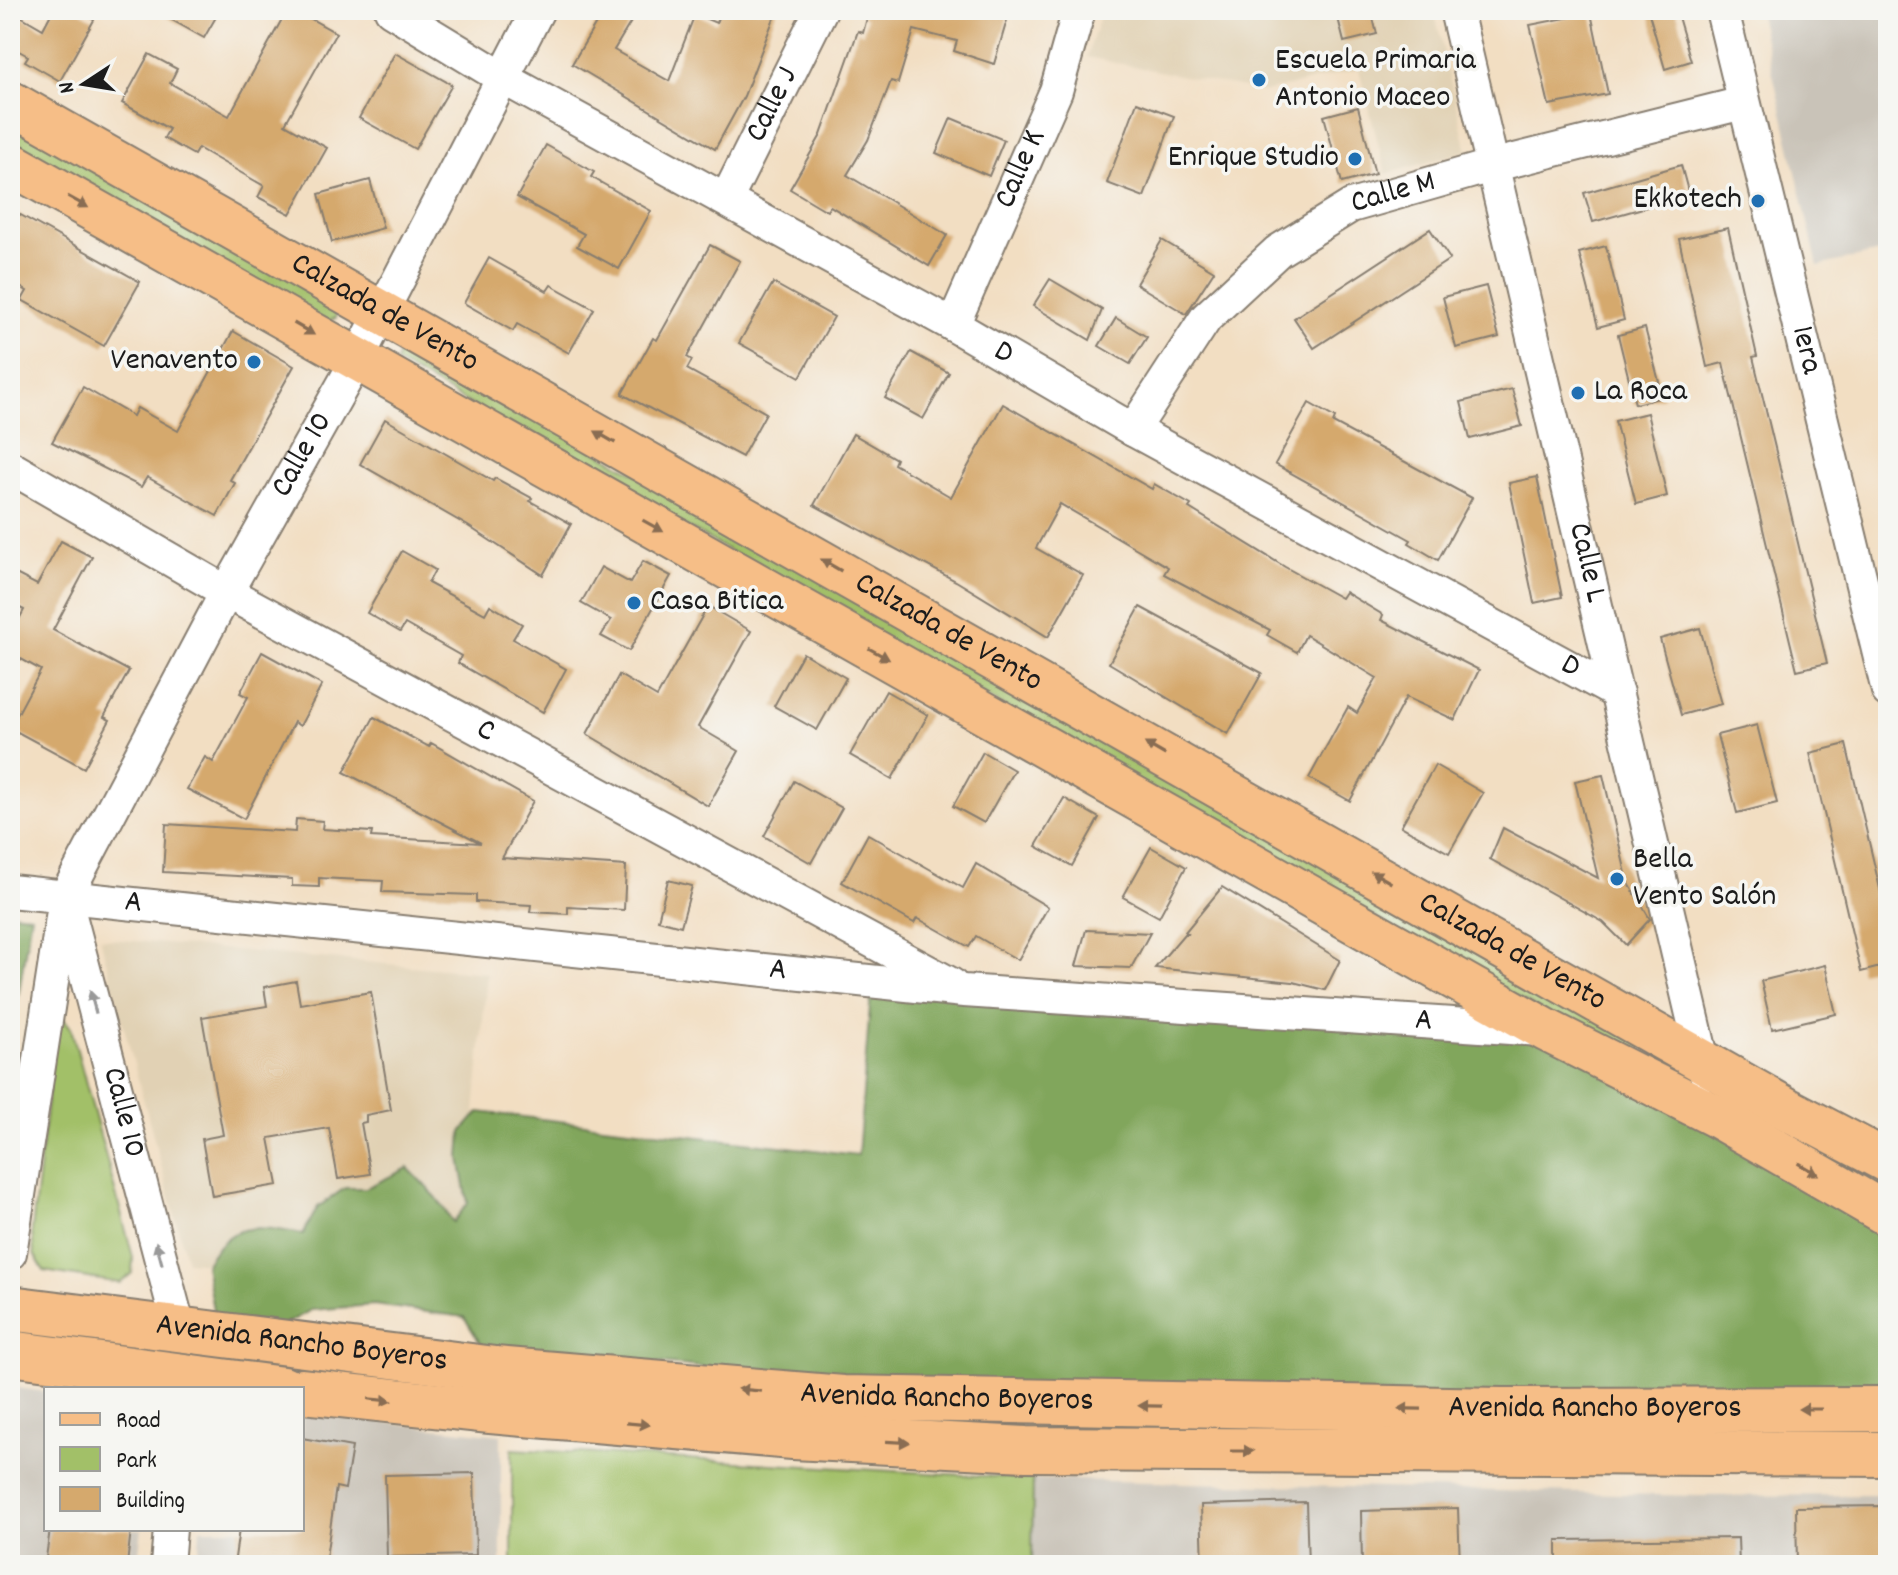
<svg xmlns="http://www.w3.org/2000/svg" width="1898" height="1575" font-family="Dekko,sans-serif">
	<style>
		.built { fill: #e1d1b4 }
		.industrial { fill: #c9c3b8 }
		.green { fill: #a2c068; stroke: #5f6e42; stroke-width: 2 }
		.forest { fill: #81a65c; stroke: #4e613c; stroke-width: 2 }
		.building { fill: #d5a96d }
		.lines { fill: none; stroke-linecap: round; stroke-linejoin: round }
		.minor-casing { stroke: #877d6f; stroke-width: 36 }
		.major-casing { stroke: #877d6f; stroke-width: 46 }
		.highway-casing { stroke: #877d6f; stroke-width: 48 }
		.minor { stroke: #fff; stroke-width: 32 }
		.major { stroke: #f6be87; stroke-width: 42 }
		.highway { stroke: #f6be87; stroke-width: 44 }
		.oneway { fill: #896d52 }
		.oneway2 { fill: #999 }
		.poi-dot { fill: #1f6fb2; stroke: #f6f6f2; stroke-width: 3 }
		.labels { text-anchor: middle; dominant-baseline: central; stroke-width: 7; stroke-linejoin: round; paint-order: stroke }
		.poi-label { font-size: 32px; fill: #1c1c1c; stroke: #f6f6f2; text-anchor: start }
		.street-label { font-size: 32px; fill: #1c1c1c; stroke: #f6f6f2 }
	</style>
	<rect width="100%" height="100%" fill="#f6f6f2"/>
	<filter id="ink" filterUnits="userSpaceOnUse"><feTurbulence type="fractalNoise" baseFrequency=".0125" numOctaves="2"/><feDisplacementMap in="SourceGraphic" scale="16" xChannelSelector="R" yChannelSelector="G"/><feConvolveMatrix kernelMatrix="1 2 1 2 8 2 1 2 1" color-interpolation-filters="sRGB"/></filter>
	<filter id="wash" filterUnits="userSpaceOnUse"><feTurbulence type="fractalNoise" baseFrequency=".006" numOctaves="4" result="noise"/><feDisplacementMap in="SourceGraphic" scale="32" xChannelSelector="R" yChannelSelector="G"/><feGaussianBlur stdDeviation="1.8" result="paint"/><feColorMatrix in="noise" values="0 0 0 0 0 0 0 0 0 0 0 0 0 0 0 0 0 1.4 0 .05"/><feComposite in="paint" operator="in"/></filter>
	<g filter="url(#wash)">
		<rect width="100%" height="100%" fill="#f2dec2"/>
		<g class="built">
			<path d="M1102,10H1434L1467,151L1386,174L1359,69L1265,92L1087,57Z"/>
			<path d="M100,938L487,973L460,1286L187,1261Z"/>
		</g>
		<g class="industrial">
			<path d="M1758,10H1888V250L1818,266Z"/>
			<path d="M10,1387L46,1392V1529H142L137,1565H10Z"/>
			<path d="M302,1414L501,1435V1565H198L200,1529H302Z"/>
			<path d="M1033,1479L1698,1496L1888,1495V1565H1032Z"/>
		</g>
		<g class="green">
			<path d="M10,119L336,302V318L321,324L10,152Z"/>
			<path d="M410,347L1654,1045L1625,1050L1600,1044L396,362L399,352Z"/>
			<path d="M62,1016L71,1028L133,1257L132,1273L120,1283L44,1271L34,1254L32,1230L56,1024Z"/>
			<path d="M512,1449L1033,1479L1032,1565H512Z"/>
		</g>
		<g class="forest">
			<path d="M10,913L31,915L10,1049Z"/>
			<path d="M872,981L1546,1030L1888,1215V1408L824,1379L482,1346L464,1317L374,1305L311,1310L282,1326L219,1321L213,1310L205,1265C232,1219 256,1226 303,1234L318,1207L345,1188H366L408,1168L436,1197L453,1222L468,1203L460,1158L462,1132L479,1112L858,1155Z"/>
		</g>
		<g id="blocks">
			<g class="building">
				<path d="M10,10L43,29L53,10H77L94,20L60,81L25,61L28,56L10,46Z"/>
				<path d="M154,10H220L204,38Z"/>
				<path d="M287,10H295L336,33L285,124L327,148L290,214L258,197L264,186L198,148L194,155L164,138L169,129L122,103L149,54L177,69L170,83L229,116Z"/>
				<path d="M604,10H638L614,50L669,81L695,14L716,23L721,10H777L744,96L715,149L572,64Z"/>
				<path d="M864,10H1010L994,64L954,51L957,41L914,30L898,83L891,81L868,140L847,175L947,235L929,266L830,206L827,211L790,189L821,135L858,31L863,33L867,18L863,17Z"/>
				<path d="M1336,10H1371L1377,34L1344,42Z"/>
				<path d="M1648,10H1676L1691,61L1665,69Z"/>
				<path d="M1591,13L1608,94L1549,105L1530,25Z"/>
				<path d="M395,53L452,85L415,149L359,118Z"/>
				<path d="M1137,102L1174,116L1144,197L1107,183Z"/>
				<path d="M1358,107L1375,174L1342,183L1324,116Z"/>
				<path d="M951,118L1004,140L989,176L936,153Z"/>
				<path d="M546,145L594,172L591,177L651,211L619,269L577,246L584,234L517,197Z"/>
				<path d="M1681,165L1689,195L1593,222L1584,193Z"/>
				<path d="M370,180L383,228L332,242L319,194Z"/>
				<path d="M10,209L140,282L104,346L22,300L27,291L10,281Z"/>
				<path d="M1728,228L1757,356L1753,357L1827,663L1797,670L1723,363L1707,367L1679,239Z"/>
				<path d="M1430,229L1450,259L1314,348L1294,318Z"/>
				<path d="M1162,240L1214,271L1186,314L1136,284Z"/>
				<path d="M710,245L740,261L687,357L692,360L687,369L766,413L742,457L622,394L653,338L657,340Z"/>
				<path d="M1606,246L1624,320L1598,327L1579,253Z"/>
				<path d="M489,258L547,291L551,285L594,309L569,353L517,324L513,331L464,303Z"/>
				<path d="M1050,279L1102,310L1090,340L1033,306Z"/>
				<path d="M773,283L834,317L800,377L739,343Z"/>
				<path d="M1486,286L1499,337L1456,348L1443,297Z"/>
				<path d="M1116,318L1147,337L1130,364L1099,346Z"/>
				<path d="M1645,328L1663,397L1635,404L1618,335Z"/>
				<path d="M233,331L294,366L230,480L235,483L217,516L147,477L141,487L52,442L83,387L133,416L137,408L178,431Z"/>
				<path d="M911,352L949,373L923,419L885,398Z"/>
				<path d="M1512,389L1522,426L1470,439L1461,402Z"/>
				<path d="M1309,403L1335,418L1333,423L1472,498L1438,560L1409,543L1411,540L1275,464Z"/>
				<path d="M1003,404L1152,489L1154,484L1191,505L1189,508L1285,567L1341,598L1345,592L1383,615L1381,620L1479,670L1455,720L1406,697L1350,801L1309,778L1348,707L1357,713L1377,678L1306,635L1297,652L1267,635L1270,630L1164,574L1168,567L1060,504L1036,548L1083,575L1048,637L956,581L814,505L853,434L896,459L894,464L951,497Z"/>
				<path d="M1647,413L1667,496L1636,504L1615,421Z"/>
				<path d="M385,419L493,481L495,478L532,498L530,501L571,524L543,575L468,526L360,464Z"/>
				<path d="M1537,477L1562,597L1534,603L1509,483Z"/>
				<path d="M61,541L92,557L53,630L129,671L104,717L110,720L84,768L10,728L41,670L10,653V636L24,610L10,603V571L37,585Z"/>
				<path d="M402,551L435,570L428,583L485,614L490,605L522,624L513,639L566,669L543,712L458,663L461,656L405,624L400,632L367,613Z"/>
				<path d="M643,561L671,576L629,651L601,636L611,620L581,603L601,567L630,583Z"/>
				<path d="M708,606L751,631L698,727L739,751L708,806L587,734L619,675L657,697Z"/>
				<path d="M1140,607L1262,673L1228,734L1109,663Z"/>
				<path d="M1700,628L1721,704L1681,715L1660,639Z"/>
				<path d="M262,652L322,685L300,726L294,722L244,819L187,789L205,757L213,762L248,697L240,693Z"/>
				<path d="M803,653L846,678L817,730L774,706Z"/>
				<path d="M886,691L928,715L892,779L850,755Z"/>
				<path d="M374,717L429,747L431,743L533,801L502,858L626,866L624,910L568,907V914L530,912L531,905L476,902V895L382,892L383,881L319,878V887L292,886V879L163,872L166,824L295,832L296,819L323,821L322,829L372,832L371,837L481,843L344,772Z"/>
				<path d="M1757,725L1777,803L1737,813L1717,735Z"/>
				<path d="M1846,744L1888,923V965L1861,972L1810,753Z"/>
				<path d="M983,752L1014,770L984,823L953,806Z"/>
				<path d="M1435,765L1483,793L1449,853L1401,826Z"/>
				<path d="M1603,775L1628,882L1650,919L1626,945L1603,922L1490,859L1503,828L1598,878L1575,781Z"/>
				<path d="M794,781L842,808L811,863L764,836Z"/>
				<path d="M1064,798L1099,818L1072,866L1036,846Z"/>
				<path d="M868,834L963,888L976,864L1048,907L1018,960L976,936L969,947L917,918L914,923L842,882Z"/>
				<path d="M1151,847L1186,867L1159,917L1123,897Z"/>
				<path d="M668,880L692,886L681,926L658,920Z"/>
				<path d="M1222,887L1340,960L1325,990L1293,982L1155,968L1184,934H1189L1185,932Z"/>
				<path d="M1086,930L1150,933L1131,968L1076,966Z"/>
				<path d="M1825,965L1836,1014L1772,1029L1761,981Z"/>
				<path d="M296,981L300,1004L371,992L391,1110L366,1115V1122L361,1123L370,1174L338,1179L329,1128L269,1138L278,1185L212,1196L202,1139L223,1135L202,1017L267,1006L264,987Z"/>
				<path d="M302,1438L352,1447L345,1489L336,1487L325,1565H234L239,1529H302Z"/>
				<path d="M474,1473L476,1555L387,1557L385,1475Z"/>
				<path d="M1306,1502L1308,1565H1203L1201,1505Z"/>
				<path d="M1888,1506V1565H1797L1796,1507Z"/>
				<path d="M1458,1508L1460,1565H1362L1361,1511Z"/>
				<path d="M50,1529H131L127,1565H45Z"/>
				<path d="M1738,1538L1739,1565H1557V1540Z"/>
			</g>
		</g>
	</g>
	<g filter="url(#ink)">
		<use href="#blocks" fill-opacity="0" stroke="#877d6f" stroke-width="2"/>
		<g class="lines">
			<defs>
				<g id="minor">
					<path id="s1" d="M391,10L503,78L953,325L1133,430L1617,693"/>
					<path id="s2" d="M1456,10L1706,1074"/>
					<path id="s3" d="M1722,10L1888,691"/>
					<path id="s4" d="M726,200L821,10"/>
					<path id="s5" d="M953,325L1056,91L1079,10"/>
					<path id="s6" d="M1133,430L1206,318L1278,251L1351,206L1491,166L1743,103"/>
					<path id="s7" d="M10,467L230,594L951,984"/>
					<path id="s8" d="M10,891L964,991L1540,1030"/>
					<path id="s9" d="M68,908L179,1328"/>
					<path id="s10" d="M10,1253L65,898L227,591L357,360L538,10"/>
					<path d="M167,1565L170,1529"/>
				</g>
				<g id="major">
					<path id="s11" d="M10,102L1787,1109L1888,1162"/>
					<path d="M10,163L1546,1030L1716,1116L1888,1215"/>
				</g>
				<g id="highway">
					<path id="s12" d="M10,1308L495,1369L843,1398L1502,1410L1888,1409"/>
					<path d="M10,1353L283,1389"/>
					<path d="M302,1391L488,1411L793,1437L1026,1449L1888,1454"/>
				</g>
			</defs>
			<use href="#minor" class="minor-casing"/>
			<use href="#major" class="major-casing"/>
			<use href="#highway" class="highway-casing"/>
			<use href="#minor" class="minor"/>
			<use href="#major" class="major"/>
			<use href="#highway" class="highway"/>
		</g>
		<defs><path id="oneway-solid" d="M-6-.8H1V-3.2L6.5 0L1 3.2V.8H-6Z" transform="scale(2)"/></defs>
		<g class="oneway">
			<use href="#oneway-solid" transform="translate(78 202) rotate(29)"/>
			<use href="#oneway-solid" transform="translate(304 329) rotate(30)"/>
			<use href="#oneway-solid" transform="translate(605 437) rotate(-150)"/>
			<use href="#oneway-solid" transform="translate(653 526) rotate(29)"/>
			<use href="#oneway-solid" transform="translate(831 565) rotate(-150)"/>
			<use href="#oneway-solid" transform="translate(879 654) rotate(29)"/>
			<use href="#oneway-solid" transform="translate(1155 749) rotate(-150)"/>
			<use href="#oneway-solid" transform="translate(1381 877) rotate(-150)"/>
			<use href="#oneway-solid" transform="translate(1808 1169) rotate(30)"/>
			<use href="#oneway-solid" transform="translate(750 1390) rotate(-175)"/>
			<use href="#oneway-solid" transform="translate(380 1400) rotate(6)"/>
			<use href="#oneway-solid" transform="translate(1150 1406) rotate(-179)"/>
			<use href="#oneway-solid" transform="translate(1410 1409) rotate(-179)"/>
			<use href="#oneway-solid" transform="translate(1810 1409) rotate(180)"/>
			<use href="#oneway-solid" transform="translate(638 1424) rotate(5)"/>
			<use href="#oneway-solid" transform="translate(898 1442) rotate(3)"/>
			<use href="#oneway-solid" transform="translate(1242 1451)"/>
		</g>
		<g class="oneway2">
			<use href="#oneway-solid" transform="translate(93 1002) rotate(-105)"/>
			<use href="#oneway-solid" transform="translate(159 1253) rotate(-105)"/>
		</g>
	</g>
	<g class="poi-dot">
		<circle cx="1259" cy="80" r="8"/>
		<circle cx="1355" cy="159" r="8"/>
		<circle cx="1758" cy="201" r="8"/>
		<circle cx="254" cy="362" r="8"/>
		<circle cx="1578" cy="393" r="8"/>
		<circle cx="634" cy="603" r="8"/>
		<circle cx="1617" cy="879" r="8"/>
	</g>
	<g class="labels">
		<g class="poi-label">
			<text x="1275" y="62">Escuela Primaria<tspan x="1275" dy="37">Antonio Maceo</tspan></text>
			<text x="1339" y="159" text-anchor="end">Enrique Studio</text>
			<text x="1742" y="201" text-anchor="end">Ekkotech</text>
			<text x="238" y="362" text-anchor="end">Venavento</text>
			<text x="1594" y="393">La Roca</text>
			<text x="650" y="603">Casa Bitica</text>
			<text x="1633" y="861">Bella<tspan x="1633" dy="37">Vento Salón</tspan></text>
		</g>
		<g class="street-label">
			<text stroke="none"><textPath href="#s4" startOffset="106">Calle J</textPath></text>
			<text stroke="none"><textPath href="#s5" startOffset="170">Calle K</textPath></text>
			<text stroke="none"><textPath href="#s6" startOffset="362">Calle M</textPath></text>
			<text stroke="none"><textPath href="#s11" startOffset="430">Calzada de Vento</textPath></text>
			<text stroke="none"><textPath href="#s3" startOffset="350">1era</textPath></text>
			<text stroke="none"><textPath href="#s1" startOffset="702">D</textPath></text>
			<text stroke="none"><textPath href="#s10" startOffset="862">Calle 10</textPath></text>
			<text stroke="none"><textPath href="#s2" startOffset="568">Calle L</textPath></text>
			<text stroke="none"><textPath href="#s11" startOffset="1078">Calzada de Vento</textPath></text>
			<text stroke="none"><textPath href="#s1" startOffset="1350">D</textPath></text>
			<text stroke="none"><textPath href="#s7" startOffset="544">C</textPath></text>
			<text stroke="none"><textPath href="#s8" startOffset="124">A</textPath></text>
			<text stroke="none"><textPath href="#s11" startOffset="1726">Calzada de Vento</textPath></text>
			<text stroke="none"><textPath href="#s8" startOffset="772">A</textPath></text>
			<text stroke="none"><textPath href="#s8" startOffset="1420">A</textPath></text>
			<text stroke="none"><textPath href="#s9" startOffset="212">Calle 10</textPath></text>
			<text stroke="none"><textPath href="#s12" startOffset="294">Avenida Rancho Boyeros</textPath></text>
			<text stroke="none"><textPath href="#s12" startOffset="942">Avenida Rancho Boyeros</textPath></text>
			<text stroke="none"><textPath href="#s12" startOffset="1590">Avenida Rancho Boyeros</textPath></text>
		</g>
	</g>
	<rect width="1898" height="1575" fill="none" stroke="#f6f6f2" stroke-width="40"/>
	<rect x="44" y="1387" width="260" height="144" fill="#f6f6f2" stroke="#9f9f9c" stroke-width="2"/>
	<rect x="60" y="1413" width="40" height="12" fill="#f6be87" stroke="#9f9f9c" stroke-width="2"/>
	<text x="116" y="1427" font-size="24" fill="#1c1c1c">Road</text>
	<rect x="60" y="1447" width="40" height="24" fill="#a2c068" stroke="#9f9f9c" stroke-width="2"/>
	<text x="116" y="1467" font-size="24" fill="#1c1c1c">Park</text>
	<rect x="60" y="1487" width="40" height="24" fill="#d5a96d" stroke="#9f9f9c" stroke-width="2"/>
	<text x="116" y="1507" font-size="24" fill="#1c1c1c">Building</text>
	<g transform="translate(84 84) rotate(258)" stroke="#f6f6f2" stroke-width="6" paint-order="stroke">
	<path d="M0-6L14 30L0 20L-14 30Z" fill="#1c1c1c"/>
	<text y="-12" font-size="22" font-weight="bold" text-anchor="middle" fill="#1c1c1c">N</text>
	</g>
</svg>
